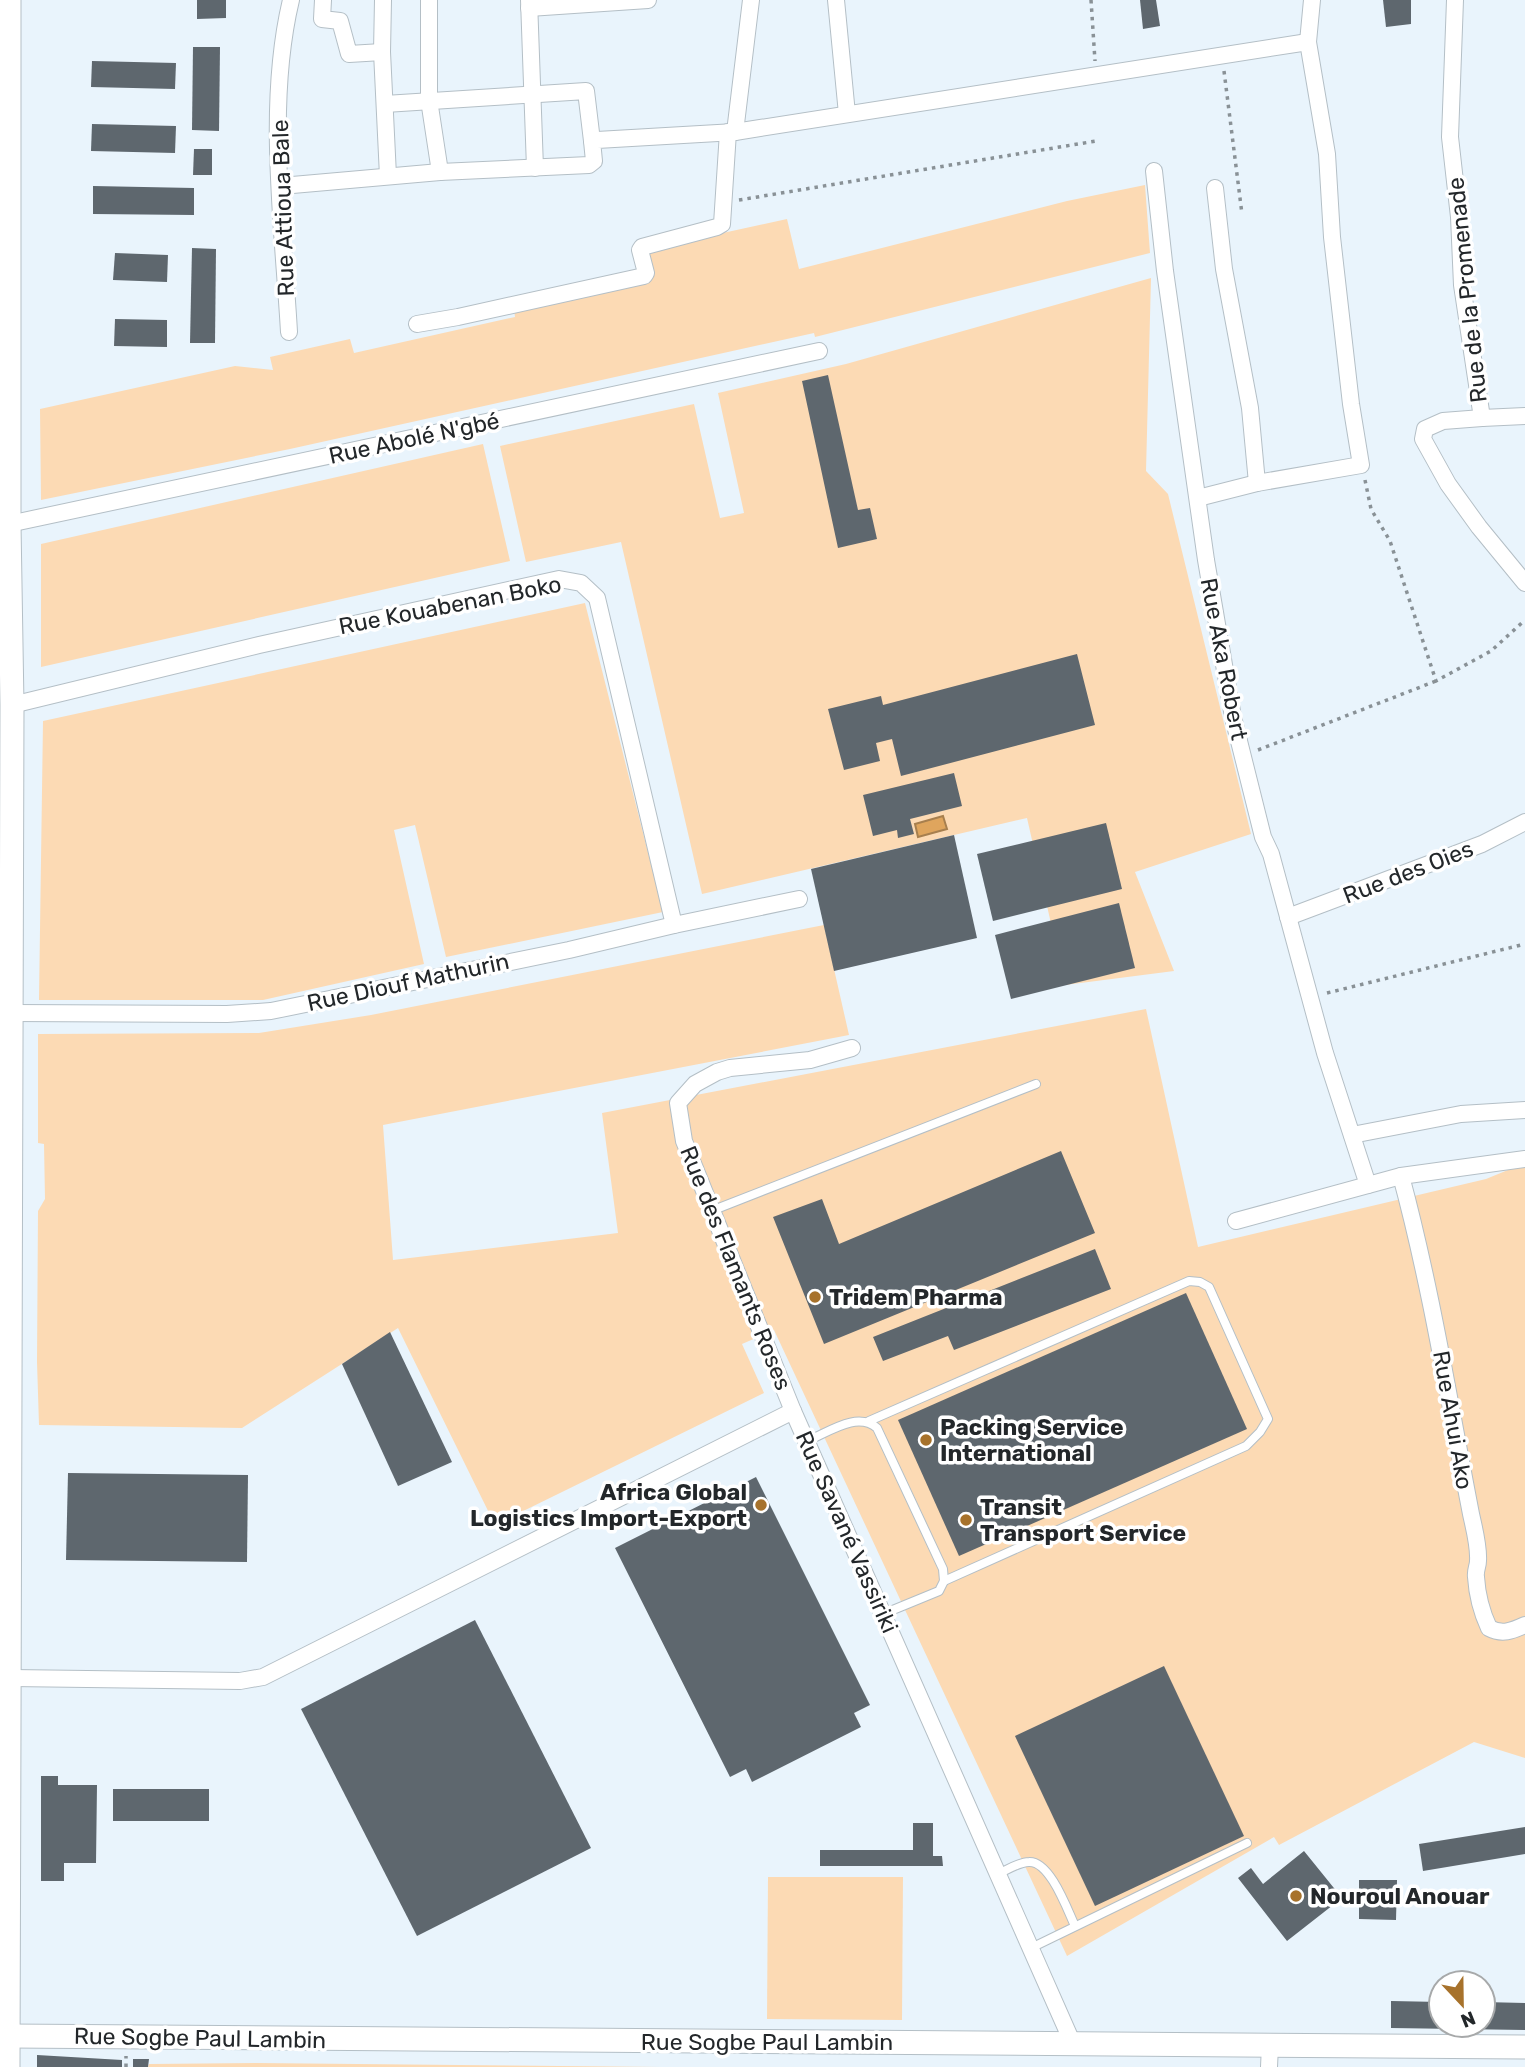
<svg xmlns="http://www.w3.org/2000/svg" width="1525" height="2067" font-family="Rubik,sans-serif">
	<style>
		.green { fill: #fcdab4 }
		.water { fill: #dfa55d; stroke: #a77f4e; stroke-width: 2 }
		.building { fill: #5e676e }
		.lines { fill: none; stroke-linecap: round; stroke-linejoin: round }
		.lane-casing { stroke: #b4bfc6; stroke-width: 10 }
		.street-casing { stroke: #b4bfc6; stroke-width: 18 }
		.secondary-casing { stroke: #b4bfc6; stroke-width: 25 }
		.path { stroke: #899196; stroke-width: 3.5; stroke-dasharray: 3.5 5; stroke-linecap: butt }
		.lane { stroke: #fff; stroke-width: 8 }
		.street { stroke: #fff; stroke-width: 16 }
		.secondary { stroke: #fff; stroke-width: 23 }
		.poi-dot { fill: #a7722b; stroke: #fff; stroke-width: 2.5 }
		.labels { text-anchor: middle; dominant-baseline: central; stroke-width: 7; stroke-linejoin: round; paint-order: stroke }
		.street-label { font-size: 23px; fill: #23272a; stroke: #fff }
		.poi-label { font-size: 23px; font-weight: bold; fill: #23272a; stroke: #fff; text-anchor: start }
	</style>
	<rect width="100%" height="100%" fill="#e9f4fc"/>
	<g class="green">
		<path d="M1145,185L1150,253L815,337L814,333L290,449L41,500L40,409L235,366L273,370L270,357L350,339L354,353L515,317L514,309L651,279L645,250L787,219L799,269L1067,201Z"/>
		<path d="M1151,278L1146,471L1168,494L1251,834L1135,872L1174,971L1065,985L1027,818L702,894L621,542L526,562L500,446L694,404L720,518L744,513L718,393L846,364Z"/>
		<path d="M483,444L510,561L41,667V544Z"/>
		<path d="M585,603L663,912L446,957L415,825L394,830L424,964L263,1000H39L43,721Z"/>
		<path d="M824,925L849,1035L383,1125L393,1260L618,1233L602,1113L1146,1009L1198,1247L1486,1179L1525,1163V1758L1474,1742L1279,1845L1274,1837L1067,1956L774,1330L742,1344L764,1393L495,1525L398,1328L242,1428L39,1425L37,1362L38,1211L45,1199L44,1144L38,1143V1034L259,1033L371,1015Z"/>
		<path d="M768,1877H903L902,2020L767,2019Z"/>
		<path d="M256,2063L661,2067H148L149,2064Z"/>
	</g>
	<path class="water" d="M943,816L947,829L918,837L915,824Z"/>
	<g class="building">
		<path d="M197,0H226V18L197,19Z"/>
		<path d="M1140,0H1156L1160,26L1143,29Z"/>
		<path d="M1383,0H1411V24L1386,27Z"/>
		<path d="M193,47H220L219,131L192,130Z"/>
		<path d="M92,61L176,63L175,89L91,87Z"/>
		<path d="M92,124L176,126L175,153L91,151Z"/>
		<path d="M194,149H212V175H193Z"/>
		<path d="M93,186L194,188V215L93,214Z"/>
		<path d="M192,248L216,249L215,343H190Z"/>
		<path d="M115,253L168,255L167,282L113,280Z"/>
		<path d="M115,319L167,320V347L114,346Z"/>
		<path d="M828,375L858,510L870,508L877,539L838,548L802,381Z"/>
		<path d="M1077,654L1095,725L901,776L892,739L876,743L880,761L844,770L828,709L881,696L883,705Z"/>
		<path d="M954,773L962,806L910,819L914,834L898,838L897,830L873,836L863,795Z"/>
		<path d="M1106,823L1122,889L993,921L977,854Z"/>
		<path d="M954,835L977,938L834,971L811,869Z"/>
		<path d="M1119,903L1135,968L1011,999L995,935Z"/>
		<path d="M1061,1151L1095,1233L824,1344L773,1217L822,1199L839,1244Z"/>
		<path d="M1095,1249L1111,1289L954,1350L948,1336L883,1361L873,1337Z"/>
		<path d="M1186,1293L1247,1429L959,1556L898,1420Z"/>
		<path d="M390,1332L452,1462L398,1486L342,1364Z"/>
		<path d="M68,1473L248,1475L247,1562L66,1560Z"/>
		<path d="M756,1477L870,1705L854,1713L861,1727L752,1782L746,1769L730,1777L615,1548Z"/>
		<path d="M475,1620L591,1848L417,1936L301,1709Z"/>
		<path d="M1164,1666L1244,1836L1095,1906L1015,1736Z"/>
		<path d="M41,1776H58V1785H97L96,1863H64V1881H41Z"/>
		<rect x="113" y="1789" width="96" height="32"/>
		<path d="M913,1823H933V1856H942L943,1866H820V1850H913Z"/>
		<path d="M1525,1827V1854L1423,1871L1419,1844Z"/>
		<path d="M1304,1851L1342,1898L1287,1941L1238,1878L1251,1868L1263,1884Z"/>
		<path d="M1359,1880H1397L1396,1920L1359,1919Z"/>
		<path d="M1391,2001L1441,2002V2025H1483V2002L1525,2003V2030L1391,2028Z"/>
		<path d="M37,2055L122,2060V2067H37Z"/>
		<path d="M133,2059H149L148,2067H133Z"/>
	</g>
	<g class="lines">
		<defs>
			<g id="lane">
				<path d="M711,1211L1036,1084"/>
				<path d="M869,1421L1189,1281L1200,1282L1209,1287L1268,1419L1260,1432L1246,1446L944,1581"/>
				<path d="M807,1441C829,1432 857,1411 877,1428L943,1569L944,1581L939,1591L883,1614"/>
				<path d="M998,1874C1007,1870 1019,1862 1029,1862C1050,1861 1067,1909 1075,1926"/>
				<path d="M1031,1948L1247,1843"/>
			</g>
			<g id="street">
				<path d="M323,0L322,19L340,21L349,54L382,52"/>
				<path d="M383,0L382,52L388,176"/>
				<path d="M429,0V100L440,172"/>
				<path d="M529,0L535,168"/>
				<path d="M836,0L847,114"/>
				<path d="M1455,0L1450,137L1459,217L1462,285L1482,418L1443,421L1425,429L1423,439L1448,484L1479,527L1525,583"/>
				<path d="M529,8L648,0"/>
				<path d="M385,104L586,91L592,141"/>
				<path d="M735,132L751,0"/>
				<path d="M1154,171L1165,271L1206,560L1233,717L1263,837L1271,854L1325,1053L1368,1185"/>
				<path d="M281,186L440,172L589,165L594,161L592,141L597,140L735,132L1308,42"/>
				<path d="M1215,188L1224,269L1250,408L1257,483"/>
				<path d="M417,324L458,317L644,276L646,273L640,250L642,247L717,227L722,224L728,132"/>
				<path d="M289,332C283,226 266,104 291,0"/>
				<path d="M1482,418L1525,416"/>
				<path d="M1198,498L1257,483L1361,465L1351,404L1332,237L1327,154L1308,42L1312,0"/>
				<path d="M9,524L819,351"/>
				<path d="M12,705L259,645L559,579L581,583L597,598L674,925"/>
				<path d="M1288,917L1482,844L1525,822"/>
				<path d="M11,1013L227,1014L271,1011L569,950L674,925L799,899"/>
				<path d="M1352,1135L1461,1114L1525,1110"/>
				<path d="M1401,1176C1431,1287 1449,1401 1471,1514C1474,1528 1479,1546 1478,1561C1478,1566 1475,1571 1476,1577C1477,1593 1482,1613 1489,1628C1502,1635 1512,1631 1525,1625"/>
				<path d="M1236,1221L1401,1176L1525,1159"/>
				<path d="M793,1411L684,1141L678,1103L695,1084L717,1072L730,1068L810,1060L852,1048"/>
				<path d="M11,1678L240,1681L263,1677L793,1411L1073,2044"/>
				<path d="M1269,2067L1270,2046"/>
			</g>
			<g id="secondary">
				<path d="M9,2036L1525,2047"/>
				<path d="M8,2067L12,705L9,524V0"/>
			</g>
		</defs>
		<use href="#lane" class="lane-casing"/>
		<use href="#street" class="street-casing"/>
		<use href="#secondary" class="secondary-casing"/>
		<g class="path">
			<path d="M1091,0L1095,61"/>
			<path d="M1224,71L1242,214"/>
			<path d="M739,200L1096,141"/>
			<path d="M1365,480L1371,509L1390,541L1436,681L1491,651L1525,620"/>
			<path d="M1258,750L1436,681"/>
			<path d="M1327,993L1525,944"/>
			<path d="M126,2067V2056"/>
		</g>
		<use href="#lane" class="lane"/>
		<use href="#street" class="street"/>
		<use href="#secondary" class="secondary"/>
	</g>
	<g class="poi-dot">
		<circle cx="815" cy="1297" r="7"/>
		<circle cx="926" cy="1440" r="7"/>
		<circle cx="761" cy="1505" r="7"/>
		<circle cx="966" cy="1520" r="7"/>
		<circle cx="1296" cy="1896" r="7"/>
	</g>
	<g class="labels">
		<g class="street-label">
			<text transform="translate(283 208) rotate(-92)">Rue Attioua Bale</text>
			<text transform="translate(1467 290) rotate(-96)">Rue de la Promenade</text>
			<text transform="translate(414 438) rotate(-12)">Rue Abolé N'gbé</text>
			<text transform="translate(450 605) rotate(-11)">Rue Kouabenan Boko</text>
			<text transform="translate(1224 659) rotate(79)">Rue Aka Robert</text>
			<text transform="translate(1408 872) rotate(-21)">Rue des Oies</text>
			<text transform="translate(408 982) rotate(-12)">Rue Diouf Mathurin</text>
			<text transform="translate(736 1268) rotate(68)">Rue des Flamants Roses</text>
			<text transform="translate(1453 1420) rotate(80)">Rue Ahui Ako</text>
			<text transform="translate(847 1532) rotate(66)">Rue Savané Vassiriki</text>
			<text transform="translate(200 2038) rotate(1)">Rue Sogbe Paul Lambin</text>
			<text x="767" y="2042">Rue Sogbe Paul Lambin</text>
		</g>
		<g class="poi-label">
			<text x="829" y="1297">Tridem Pharma</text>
			<text x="940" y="1427">Packing Service<tspan x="940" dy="26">International</tspan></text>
			<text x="747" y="1492" text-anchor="end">Africa Global<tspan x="747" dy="26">Logistics Import-Export</tspan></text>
			<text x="980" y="1507">Transit<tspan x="980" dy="26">Transport Service</tspan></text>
			<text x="1310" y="1896">Nouroul Anouar</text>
		</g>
	</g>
	<g transform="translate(1462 2004) rotate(158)"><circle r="33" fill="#ffffff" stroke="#a7a9aa" stroke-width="2"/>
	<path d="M0-5L12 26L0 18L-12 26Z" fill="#a7722b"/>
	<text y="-10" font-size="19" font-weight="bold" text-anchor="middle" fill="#23272a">N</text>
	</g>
</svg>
